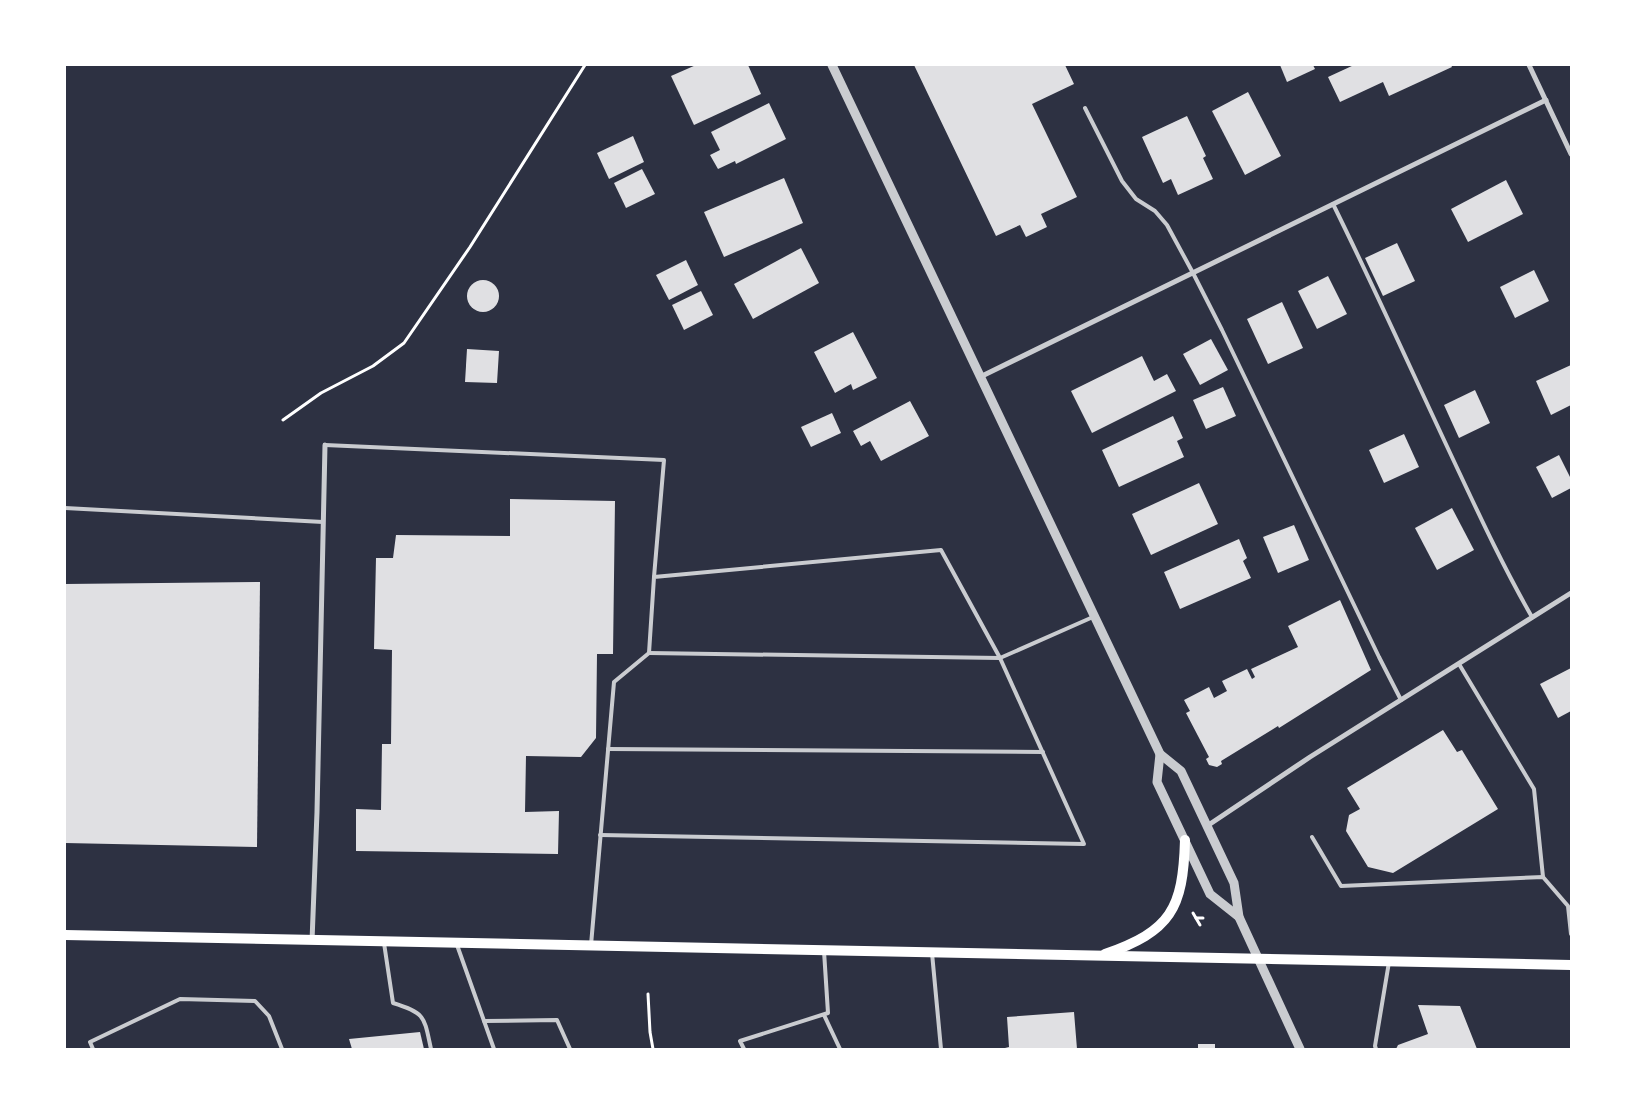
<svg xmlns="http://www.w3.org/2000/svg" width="1636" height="1114" font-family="Barlow,sans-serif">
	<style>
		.building { fill: #e0e0e3 }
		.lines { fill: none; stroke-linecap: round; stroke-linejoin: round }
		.path { stroke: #fff; stroke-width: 3 }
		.service { stroke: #caccd0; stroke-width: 4 }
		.minor { stroke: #caccd0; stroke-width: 5 }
		.tertiary { stroke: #caccd0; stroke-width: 9 }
		.secondary { stroke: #fff; stroke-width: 10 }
	</style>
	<rect width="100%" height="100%" fill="#2d3142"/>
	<g class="building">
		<path d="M696,65H748L761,94L694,125L671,76Z"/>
		<path d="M914,65H1065L1074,84L1032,104L1077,197L1041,214L1047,227L1026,237L1020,225L996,236Z"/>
		<path d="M1280,65H1313L1315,69L1287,82Z"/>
		<path d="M1354,65H1451L1452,67L1389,96L1383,82L1340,102L1328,77Z"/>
		<path d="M1248,92L1281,156L1245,175L1212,111Z"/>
		<path d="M769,103L786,139L736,164L735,161L718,169L710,155L720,150L711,132Z"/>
		<path d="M1187,116L1206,156L1203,158L1213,179L1178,195L1171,179L1163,183L1142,137Z"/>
		<path d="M633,136L644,162L609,179L597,153Z"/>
		<path d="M642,169L655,194L626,208L614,183Z"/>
		<path d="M784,178L803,223L724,257L704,212Z"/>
		<path d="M1506,180L1523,214L1468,242L1451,209Z"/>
		<path d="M1397,243L1415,281L1383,296L1365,258Z"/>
		<path d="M801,248L819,283L753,319L734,284Z"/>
		<path d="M686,260L698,285L669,300L656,275Z"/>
		<path d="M1534,270L1549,301L1515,318L1500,287Z"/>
		<path d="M1328,276L1347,314L1317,329L1298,291Z"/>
		<circle cx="483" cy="296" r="16"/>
		<path d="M701,291L713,315L684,330L672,305Z"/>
		<path d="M1282,302L1303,348L1268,364L1247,319Z"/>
		<path d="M853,332L877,378L853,390L851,384L835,393L814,352Z"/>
		<path d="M1211,339L1228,370L1200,385L1183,354Z"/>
		<path d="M467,349L499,351L497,383L465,382Z"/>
		<path d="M1142,356L1154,381L1167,374L1176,391L1092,433L1071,391Z"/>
		<path d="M1571,365V405L1551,415L1536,381Z"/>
		<path d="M1223,387L1236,416L1206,429L1193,400Z"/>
		<path d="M1475,390L1490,423L1459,438L1444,405Z"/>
		<path d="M910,401L929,436L881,461L870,441L861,446L853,431Z"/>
		<path d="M832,413L841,433L811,447L801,427Z"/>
		<path d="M1173,416L1183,438L1177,441L1184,457L1119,487L1102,450Z"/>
		<path d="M1404,434L1419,467L1384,483L1369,450Z"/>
		<path d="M1559,455L1571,479V488L1552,498L1536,467Z"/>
		<path d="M1199,483L1218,524L1151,555L1132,514Z"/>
		<path d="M510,499L615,501L613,654H597L596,738L581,757L526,756L525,812L559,811L558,854L356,851V809L381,810L382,744H391L392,650L374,649L376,558H393L396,535L510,536Z"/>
		<path d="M1452,508L1474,550L1437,570L1415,528Z"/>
		<path d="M1294,525L1309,560L1278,573L1263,537Z"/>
		<path d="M1239,539L1247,558L1243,561L1251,578L1180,609L1164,572Z"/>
		<path d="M260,582L257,847L65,843V584Z"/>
		<path d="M1340,600L1371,670L1279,728L1278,726L1221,761L1222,764L1217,767L1209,765L1206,759L1209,757L1186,713L1190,711L1184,700L1209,687L1214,698L1227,691L1222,681L1247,669L1252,679L1255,677L1251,669L1298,647L1288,626Z"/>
		<path d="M1571,668V711L1558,718L1540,684Z"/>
		<path d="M1443,730L1457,752L1462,750L1498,809L1393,873L1368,867L1346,831L1349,815L1360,809L1347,788Z"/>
		<path d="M1418,1005L1460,1006L1477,1049H1396L1398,1045L1428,1034Z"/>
		<path d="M1074,1012L1077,1049H1005V1048L1009,1047L1007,1017Z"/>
		<path d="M420,1032L424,1049H352L349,1039Z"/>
		<rect x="1198" y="1044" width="17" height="5"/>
	</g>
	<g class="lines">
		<g class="path">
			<path d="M283,420L321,393L373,366L404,343L470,247L585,65"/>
			<path d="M1193,913L1200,925"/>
			<path d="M1196,918H1203"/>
			<path d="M648,994L650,1032L653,1049"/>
		</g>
		<g class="service">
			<path d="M1085,108L1122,181L1136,199L1155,211L1167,225L1193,273L1222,330L1379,657L1401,700"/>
			<path d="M1333,204C1377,293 1417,383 1459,472C1482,521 1505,570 1532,617"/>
			<path d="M325,445L664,460L654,577"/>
			<path d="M65,508L323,522"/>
			<path d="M1459,664L1534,789L1543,877"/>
			<path d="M608,749L1043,752"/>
			<path d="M600,835L1084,844L1000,658L649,653"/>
			<path d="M1312,837L1341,886L1543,877L1568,906L1571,934"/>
			<path d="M384,943L393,1003C426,1013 424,1017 431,1049"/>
			<path d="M457,945L494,1049"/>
			<path d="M591,945L614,682L649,653L654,577L941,550L1000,658L1093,617"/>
			<path d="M932,953L941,1049"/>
			<path d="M824,1015L840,1049"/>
			<path d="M484,1021L557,1020L570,1049"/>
			<path d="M93,1049L90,1042L180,999L255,1001L269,1016L282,1049"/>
			<path d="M744,1049L740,1041L828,1013L824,951"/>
			<path d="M1376,1049L1375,1046L1389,962"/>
		</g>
		<g class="minor">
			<path d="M1529,65L1571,154"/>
			<path d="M980,377L1546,100"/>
			<path d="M1207,826L1310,757L1571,593"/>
			<path d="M312,941L317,812L325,445"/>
		</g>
		<g class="tertiary">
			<path d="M832,65L1160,754L1181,771L1234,883L1239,917L1300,1049"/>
			<path d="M1160,754L1157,782L1210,894L1239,917"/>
		</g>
		<g class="secondary">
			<path d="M65,935L1571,965"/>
			<path d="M1105,954C1171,931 1183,909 1185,840"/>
		</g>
	</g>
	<rect width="1636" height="1114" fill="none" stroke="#ffffff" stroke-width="132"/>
</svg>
